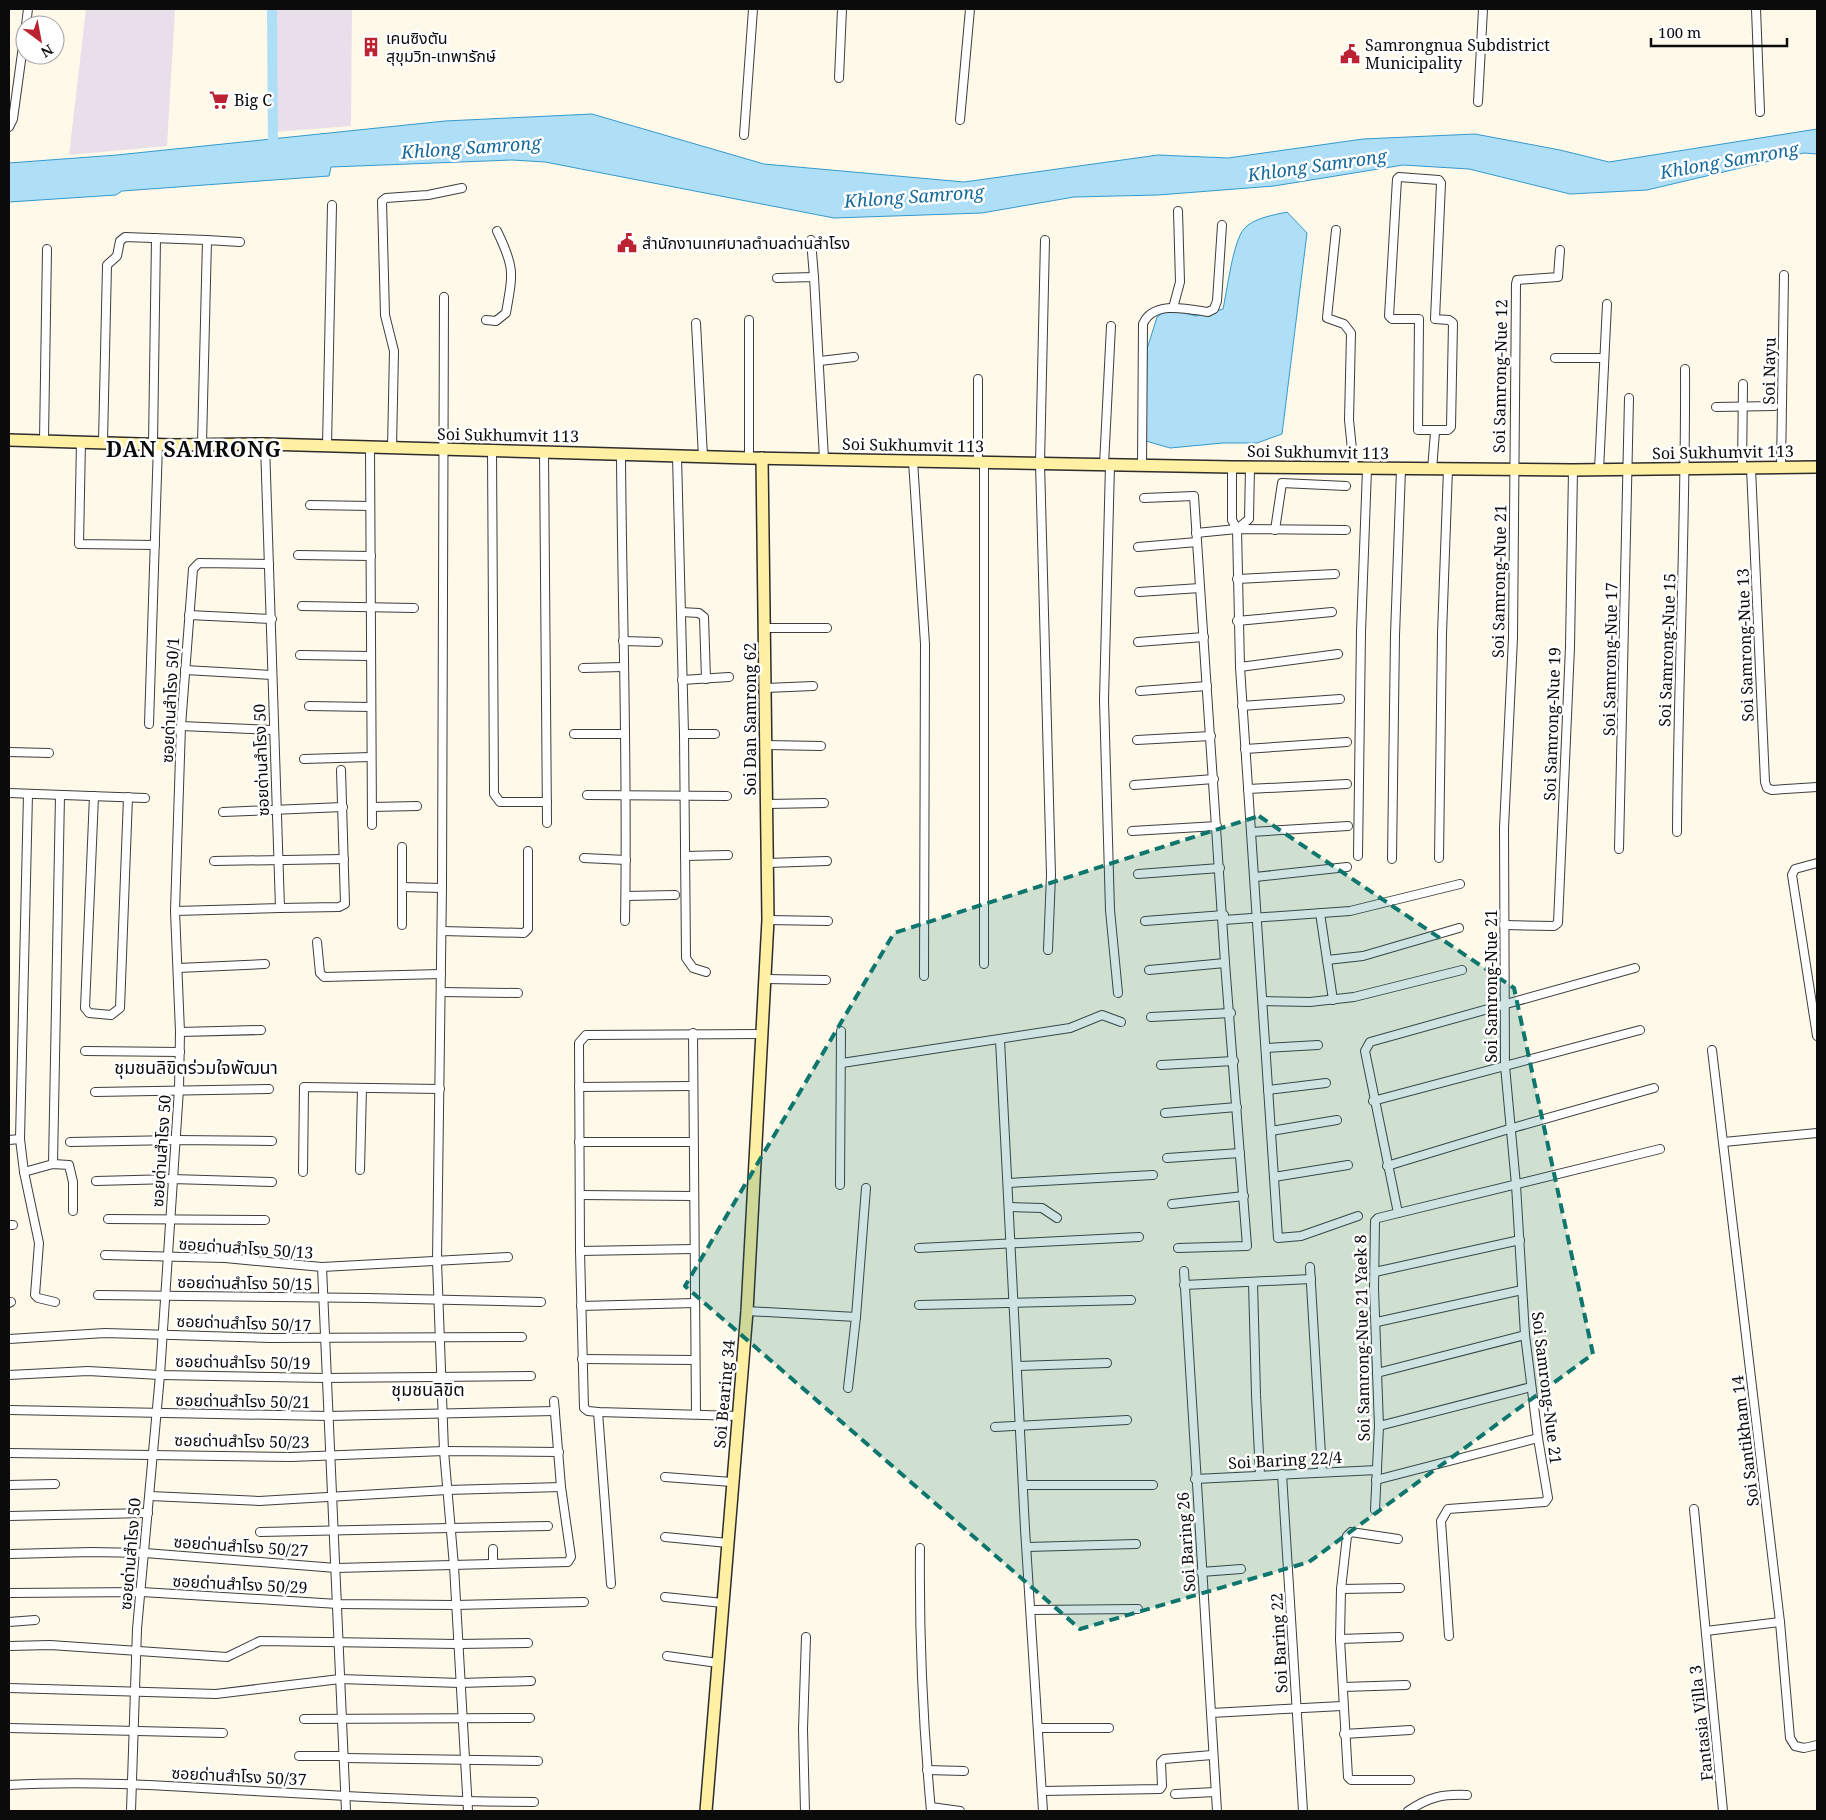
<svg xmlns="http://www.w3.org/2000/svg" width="1826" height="1820" font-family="'Noto Serif','Noto Sans Thai',serif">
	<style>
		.industrial { fill: #e8dfea }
		.water { fill: #aedff6; stroke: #3499ce }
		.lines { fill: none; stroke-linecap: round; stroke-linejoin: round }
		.canal { stroke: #aedff6; stroke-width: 10 }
		.street-casing { stroke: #3e3e3e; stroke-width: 10 }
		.secondary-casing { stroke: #2d2d2d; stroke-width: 14 }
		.street { stroke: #fff; stroke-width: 8 }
		.secondary { stroke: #fff0a4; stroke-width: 11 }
		.marked { fill: #0f766e; fill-opacity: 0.2; stroke: #0f766e; stroke-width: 4; stroke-dasharray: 10 6; stroke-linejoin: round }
		.labels { text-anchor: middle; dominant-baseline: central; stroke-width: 5; stroke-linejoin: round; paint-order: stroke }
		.poi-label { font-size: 16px; fill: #0b0b0b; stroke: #fff; text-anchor: start }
		.street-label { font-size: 16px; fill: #0b0b0b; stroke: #fff }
		.water-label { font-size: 18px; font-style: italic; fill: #15699c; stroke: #fff }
		.neighbourhood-label { font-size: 18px; fill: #0b0b0b; stroke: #fff }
		.district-label { font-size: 21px; font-weight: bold; letter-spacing: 1px; fill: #0b0b0b; stroke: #fff }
	</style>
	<rect width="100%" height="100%" fill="#fff9e9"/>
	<g class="industrial">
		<path d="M86,9H175L167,146L69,155Z"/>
		<path d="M267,9H352L351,126L273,132Z"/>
	</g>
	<g class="water">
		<path d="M592,114L764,164L964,182L1158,155L1228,158L1363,139L1475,134L1560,150L1609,162L1817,129V154L1804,153L1647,190L1570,194L1469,169L1403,165L1274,186L1158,195L1074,197L982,213L834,218L545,162L512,160L331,167L329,176L122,191L116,195L9,202V163L117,155L445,121Z"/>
		<path d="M1287,212L1307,233L1282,434L1257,443H1223L1170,448L1146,441L1147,349L1157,317L1169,309L1196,316L1223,309C1227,291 1233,241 1244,229C1253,218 1274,215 1287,212Z"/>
	</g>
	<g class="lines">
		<path class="canal" d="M272,9L273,152"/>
		<defs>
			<g id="street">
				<path d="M1756,9L1760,112"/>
				<path d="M26,25L28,9"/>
				<path d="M839,78L842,9"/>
				<path d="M1478,102L1483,9"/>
				<path d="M960,120L970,9"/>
				<path d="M9,127L13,119L25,31"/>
				<path d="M744,135L753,9"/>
				<path d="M1399,177L1439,180L1441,183L1435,319L1449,320L1453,323L1451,427L1448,430H1418L1419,319H1392L1389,316L1397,179Z"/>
				<path d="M1336,230L1327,318L1344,324L1351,333L1349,420L1354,469"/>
				<path d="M811,240L814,277"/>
				<path d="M1045,240L1040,463L1051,875L1048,950"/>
				<path d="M777,278L814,277L824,459"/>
				<path d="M444,297L442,888L437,1261L444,1451L454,1566L468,1811"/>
				<path d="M1173,308L1180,282L1178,211"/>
				<path d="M486,320L496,321L506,313C513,273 515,268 497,231"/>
				<path d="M749,320V458"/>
				<path d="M696,323L703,457"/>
				<path d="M1555,358H1604"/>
				<path d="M820,361L854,357"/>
				<path d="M1716,407L1774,406"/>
				<path d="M44,440L47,249"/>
				<path d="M81,441L79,544L155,545"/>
				<path d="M103,442L107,265L117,256L120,241L125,237L207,240"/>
				<path d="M153,444L156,238"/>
				<path d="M202,444L207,240L240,242"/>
				<path d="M327,446L332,205"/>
				<path d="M370,447L372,825"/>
				<path d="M392,448L394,351L385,315L382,201L386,198L428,195L462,188"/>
				<path d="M492,449L494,794L500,802H547"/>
				<path d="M544,451L547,823"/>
				<path d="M621,454C622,610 628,765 625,921"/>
				<path d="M677,456L684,734L686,958L693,968L706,972"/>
				<path d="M913,461L925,644L924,976"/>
				<path d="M978,462V379"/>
				<path d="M984,462V964"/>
				<path d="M1104,465L1111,326"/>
				<path d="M1110,465L1104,700L1110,910L1118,993"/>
				<path d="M1142,465L1143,324C1153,300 1188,309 1208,312L1214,309L1217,301L1222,225"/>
				<path d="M1232,467V520L1237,529L1240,667L1338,654"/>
				<path d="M1751,468L1765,782L1767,788L1772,790L1817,787"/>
				<path d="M1781,468L1784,275"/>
				<path d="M1742,469L1743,384"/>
				<path d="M1432,470L1435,432"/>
				<path d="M1599,470L1607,304"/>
				<path d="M1144,498L1194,496L1225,963L1247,1246L1178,1248"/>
				<path d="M310,505L370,506"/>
				<path d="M1237,529L1249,519L1250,467"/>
				<path d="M1275,530L1282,483L1346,486"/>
				<path d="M1196,533L1237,529L1346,530"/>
				<path d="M1138,547L1197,542"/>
				<path d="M298,555L371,556"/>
				<path d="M1237,579L1335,574"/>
				<path d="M1139,592L1200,588"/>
				<path d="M302,606L414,608"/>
				<path d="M681,612L699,613L704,617L706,679"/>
				<path d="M189,615L272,619"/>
				<path d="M1237,621L1332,612"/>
				<path d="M766,628H827"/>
				<path d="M623,641L658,642"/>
				<path d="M1138,642L1204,637"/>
				<path d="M300,655L370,656"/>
				<path d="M1240,667L1278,1238L1301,1236L1358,1216"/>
				<path d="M583,668L623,667"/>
				<path d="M185,670L272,675"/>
				<path d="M682,680L729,677"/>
				<path d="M766,688L813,686"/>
				<path d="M1140,691L1207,686"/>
				<path d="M309,706L371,707"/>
				<path d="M1242,706L1340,699"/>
				<path d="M149,724L158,444"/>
				<path d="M181,726L273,730"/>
				<path d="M574,734H624"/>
				<path d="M684,734H715"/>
				<path d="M1137,740L1211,736"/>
				<path d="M766,745L821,746"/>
				<path d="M1245,749L1347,742"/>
				<path d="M9,752L49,753"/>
				<path d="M304,759L371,757"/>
				<path d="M1134,785L1214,779"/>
				<path d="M1248,789L1347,784"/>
				<path d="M9,793L145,798"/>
				<path d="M28,794L20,1139L24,1172L53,1164L69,1165L73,1182V1211"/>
				<path d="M587,795L727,796"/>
				<path d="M94,796L85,1008L89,1013L111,1015L120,1008L128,797"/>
				<path d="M767,804L824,803"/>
				<path d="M372,807L417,806"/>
				<path d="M223,812L343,807"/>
				<path d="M1132,831L1217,826"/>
				<path d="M1251,832L1348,826"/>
				<path d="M1677,832C1678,678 1686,524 1685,369"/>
				<path d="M402,847V925"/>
				<path d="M1619,849L1629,398"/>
				<path d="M685,856L728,855"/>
				<path d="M1358,856L1361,632L1367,469"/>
				<path d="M584,858L626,860"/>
				<path d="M1439,858L1442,634L1448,469"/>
				<path d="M1392,859L1395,635L1401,469"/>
				<path d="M214,861L344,859"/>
				<path d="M768,863L827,861"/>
				<path d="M1817,863L1795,869L1792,875L1817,1036"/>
				<path d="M1138,874L1220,868"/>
				<path d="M1255,877L1347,867"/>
				<path d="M402,887L442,888"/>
				<path d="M626,896L675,895"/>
				<path d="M280,908L339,907L345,904L341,770"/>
				<path d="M175,911L181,726L193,569L199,563L269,564"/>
				<path d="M1320,913L1333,1000"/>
				<path d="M768,920L828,921"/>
				<path d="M1224,920L1350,911L1460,884"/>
				<path d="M1145,921L1224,915"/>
				<path d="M1504,925L1554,926L1558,923L1570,647L1573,470"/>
				<path d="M442,931L524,933L528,929V851"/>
				<path d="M317,942L320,973L324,977L441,974"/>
				<path d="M1327,960L1363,956L1459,928"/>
				<path d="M178,968L265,964"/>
				<path d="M1149,970L1225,963"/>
				<path d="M765,979L826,980"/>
				<path d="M441,992L518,993"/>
				<path d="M1263,1001L1310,1002L1354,997L1462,970"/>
				<path d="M1151,1017L1231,1013"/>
				<path d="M180,1032L261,1030"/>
				<path d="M693,1033L696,1414"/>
				<path d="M1000,1040L1025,1529L1043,1811"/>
				<path d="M1266,1048L1318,1045"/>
				<path d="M1712,1050L1780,1622L1790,1738L1795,1746L1804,1748L1817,1745"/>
				<path d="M85,1051L180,1052"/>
				<path d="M842,1063L1070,1028L1102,1015L1121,1022"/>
				<path d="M1161,1065L1234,1061"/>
				<path d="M579,1087L692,1086"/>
				<path d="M1268,1090L1326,1083"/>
				<path d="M95,1092L269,1089"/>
				<path d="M1373,1101L1640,1030"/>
				<path d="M1165,1113L1237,1107"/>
				<path d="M1271,1131L1337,1120"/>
				<path d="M9,1140L20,1139"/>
				<path d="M70,1142L176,1140L272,1141"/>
				<path d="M579,1142H693"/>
				<path d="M1724,1142L1817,1133"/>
				<path d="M1167,1158L1240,1153"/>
				<path d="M53,1164L60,795"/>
				<path d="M1387,1166L1509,1129L1654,1088"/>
				<path d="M360,1170L362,1088"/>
				<path d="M24,1172L39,1243L35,1295L38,1298L55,1302"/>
				<path d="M303,1172L304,1087L440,1089"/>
				<path d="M1274,1177L1348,1165"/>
				<path d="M96,1181L172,1179L272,1182"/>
				<path d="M1008,1183L1153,1175"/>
				<path d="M840,1185L841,1031"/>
				<path d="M580,1195L694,1196"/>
				<path d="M1172,1204L1244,1196"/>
				<path d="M1010,1207L1042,1208L1057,1218"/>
				<path d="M1398,1213L1365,1051L1370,1042L1635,968"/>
				<path d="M108,1219L265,1220"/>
				<path d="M9,1225H13"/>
				<path d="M919,1248L1139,1237"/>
				<path d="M580,1251L694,1249"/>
				<path d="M105,1255L225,1258L322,1267L508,1257"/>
				<path d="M322,1267L346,1811"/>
				<path d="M1310,1267L1322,1472"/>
				<path d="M1184,1271L1217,1811"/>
				<path d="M1375,1272L1520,1240"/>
				<path d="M1253,1282L1256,1395L1260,1475"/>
				<path d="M1184,1285L1311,1279"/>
				<path d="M98,1295L367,1298L541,1302"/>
				<path d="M9,1303L11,1302"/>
				<path d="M919,1305L1131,1300"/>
				<path d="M581,1306L695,1303"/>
				<path d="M747,1311L856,1317L866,1188"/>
				<path d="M1377,1322L1522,1290"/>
				<path d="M9,1339L105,1333L270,1338L522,1337"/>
				<path d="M582,1359L695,1360"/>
				<path d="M1018,1366L1107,1363"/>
				<path d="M1377,1373L1525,1335"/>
				<path d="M9,1375L88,1371L160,1375L326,1378L531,1376"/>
				<path d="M848,1388L856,1317"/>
				<path d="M9,1410L328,1416L555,1411"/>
				<path d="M598,1412L611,1584"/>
				<path d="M739,1416L598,1412L588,1411L584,1408L580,1251L579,1043L586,1035L762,1034"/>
				<path d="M1379,1426L1531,1387"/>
				<path d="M995,1427L1127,1420"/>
				<path d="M9,1453L291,1457L444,1451L559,1452"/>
				<path d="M1282,1474L1303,1811"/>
				<path d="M665,1477L732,1482"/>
				<path d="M1195,1479L1377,1470"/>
				<path d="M1376,1480L1538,1438"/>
				<path d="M9,1485L55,1484"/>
				<path d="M1024,1485H1153"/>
				<path d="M150,1496L259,1501L447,1490L561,1487"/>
				<path d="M1694,1509L1723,1811"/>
				<path d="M1375,1510L1379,1426L1374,1289L1375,1221L1378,1218L1660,1149"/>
				<path d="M9,1516L148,1513"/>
				<path d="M260,1532L548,1526"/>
				<path d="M665,1537L728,1543"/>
				<path d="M1398,1539L1351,1532L1347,1536L1341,1589L1340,1639L1348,1777L1351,1780H1410"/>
				<path d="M1027,1547L1136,1544"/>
				<path d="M920,1548C919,1636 923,1724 931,1811"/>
				<path d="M493,1549V1564"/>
				<path d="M9,1554L91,1552L145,1553L336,1568L568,1562L571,1557L561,1487L554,1401"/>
				<path d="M1201,1572L1241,1569"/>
				<path d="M1341,1589L1400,1588"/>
				<path d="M9,1593L142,1592L338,1604L455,1605L584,1602"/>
				<path d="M665,1597L723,1603"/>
				<path d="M1031,1610L1138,1609"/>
				<path d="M9,1622L35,1620"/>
				<path d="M1706,1631L1780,1622"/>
				<path d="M1449,1636L1441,1521L1448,1509L1545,1502L1548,1498L1538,1438L1525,1335L1516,1185L1505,1066L1504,828L1513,638L1516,284L1517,280L1558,277L1560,250"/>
				<path d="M1340,1639L1399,1637"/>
				<path d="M9,1646L50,1645L227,1657L260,1641L458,1644L528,1643"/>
				<path d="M667,1656L718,1663"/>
				<path d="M1343,1687L1406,1685"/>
				<path d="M9,1688L216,1694L340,1679L460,1683L531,1681"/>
				<path d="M1211,1713L1342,1706"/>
				<path d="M304,1719L530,1718"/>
				<path d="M9,1728L223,1733"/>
				<path d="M1039,1728H1109"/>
				<path d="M1344,1734L1410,1730"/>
				<path d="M299,1756H344"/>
				<path d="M345,1758L538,1761"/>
				<path d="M927,1770L964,1771"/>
				<path d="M9,1785C91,1780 172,1786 254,1791C348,1796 441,1802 534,1802"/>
				<path d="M1042,1791L1160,1789L1162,1786L1161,1762L1164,1759L1212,1755"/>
				<path d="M1175,1794L1215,1792"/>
				<path d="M931,1807L960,1811"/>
				<path d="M131,1811L137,1629L160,1375L179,1089L180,1032L175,911L280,908C276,753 269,599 265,444"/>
				<path d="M805,1811L803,1729L806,1637"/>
				<path d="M1408,1811C1429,1797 1442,1794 1467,1795"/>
			</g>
			<g id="secondary">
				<path d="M9,440L173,445L265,444L749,458L1232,467L1573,470L1817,467"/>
				<path d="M706,1811L747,1311L768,920L762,458"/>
			</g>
		</defs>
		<use href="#street" class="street-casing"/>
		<use href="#secondary" class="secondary-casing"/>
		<use href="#street" class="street"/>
		<use href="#secondary" class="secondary"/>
	</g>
	<path class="marked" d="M1259,816L1514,988L1593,1354L1309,1562L1080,1629L685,1286L894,933Z"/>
	<defs>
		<symbol id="building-bare" viewBox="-9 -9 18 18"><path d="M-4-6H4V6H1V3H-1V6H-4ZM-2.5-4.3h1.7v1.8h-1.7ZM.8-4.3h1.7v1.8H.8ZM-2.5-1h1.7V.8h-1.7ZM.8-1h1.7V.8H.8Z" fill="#bb2333" stroke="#fff" stroke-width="2.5" paint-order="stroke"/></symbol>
		<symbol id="civic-bare" viewBox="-9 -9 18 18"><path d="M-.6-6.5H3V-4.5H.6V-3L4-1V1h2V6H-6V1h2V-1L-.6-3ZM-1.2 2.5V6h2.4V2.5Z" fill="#bb2333" stroke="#fff" stroke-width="2.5" paint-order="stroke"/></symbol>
		<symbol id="supermarket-bare" viewBox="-9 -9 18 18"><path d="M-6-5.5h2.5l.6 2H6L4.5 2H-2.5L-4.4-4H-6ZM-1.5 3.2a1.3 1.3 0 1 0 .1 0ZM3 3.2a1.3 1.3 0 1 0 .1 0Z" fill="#bb2333" stroke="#fff" stroke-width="2.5" paint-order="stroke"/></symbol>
	</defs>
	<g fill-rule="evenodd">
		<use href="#building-bare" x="357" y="33" width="28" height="28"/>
		<use href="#civic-bare" x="1336" y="40" width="28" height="28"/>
		<use href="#supermarket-bare" x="205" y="86" width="28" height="28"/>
		<use href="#civic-bare" x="613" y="229" width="28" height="28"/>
	</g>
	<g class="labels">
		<g class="poi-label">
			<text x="386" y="38">เคนซิงตัน<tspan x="386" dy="18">สุขุมวิท-เทพารักษ์</tspan></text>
			<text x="1365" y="45">Samrongnua Subdistrict<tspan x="1365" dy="18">Municipality</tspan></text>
			<text x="234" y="100">Big C</text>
			<text x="642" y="243">สำนักงานเทศบาลตำบลด่านสำโรง</text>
		</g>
		<g class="street-label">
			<text transform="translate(1769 371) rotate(-89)">Soi Nayu</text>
			<text transform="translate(1500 376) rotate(-89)">Soi Samrong-Nue 12</text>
			<text transform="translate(508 435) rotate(1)">Soi Sukhumvit 113</text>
			<text transform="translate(913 445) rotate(1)">Soi Sukhumvit 113</text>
			<text transform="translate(1318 452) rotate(1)">Soi Sukhumvit 113</text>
			<text transform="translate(1723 452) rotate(-1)">Soi Sukhumvit 113</text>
			<text transform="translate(1499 581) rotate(-89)">Soi Samrong-Nue 21</text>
			<text transform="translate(1745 645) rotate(-92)">Soi Samrong-Nue 13</text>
			<text transform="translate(1667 650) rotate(-88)">Soi Samrong-Nue 15</text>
			<text transform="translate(1610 659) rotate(-89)">Soi Samrong-Nue 17</text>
			<text transform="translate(170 700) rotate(-87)">ซอยด่านสำโรง 50/1</text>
			<text transform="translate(750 719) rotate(-90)">Soi Dan Samrong 62</text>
			<text transform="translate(1552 724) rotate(-88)">Soi Samrong-Nue 19</text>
			<text transform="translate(261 760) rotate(-92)">ซอยด่านสำโรง 50</text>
			<text transform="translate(1491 986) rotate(-90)">Soi Samrong-Nue 21</text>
			<text transform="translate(161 1151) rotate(-86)">ซอยด่านสำโรง 50</text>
			<text transform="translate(246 1248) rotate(4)">ซอยด่านสำโรง 50/13</text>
			<text transform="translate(245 1283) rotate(1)">ซอยด่านสำโรง 50/15</text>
			<text transform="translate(244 1323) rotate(2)">ซอยด่านสำโรง 50/17</text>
			<text transform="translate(1362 1338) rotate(-91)">Soi Samrong-Nue 21 Yaek 8</text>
			<text transform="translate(243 1362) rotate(1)">ซอยด่านสำโรง 50/19</text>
			<text transform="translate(1547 1388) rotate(83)">Soi Samrong-Nue 21</text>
			<text transform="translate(724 1394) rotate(-85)">Soi Bearing 34</text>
			<text transform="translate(243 1401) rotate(1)">ซอยด่านสำโรง 50/21</text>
			<text transform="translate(242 1441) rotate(1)">ซอยด่านสำโรง 50/23</text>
			<text transform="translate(1745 1441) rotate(-97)">Soi Santikham 14</text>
			<text transform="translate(1285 1460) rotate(-3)">Soi Baring 22/4</text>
			<text transform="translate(1186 1542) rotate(-94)">Soi Baring 26</text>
			<text transform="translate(241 1546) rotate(4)">ซอยด่านสำโรง 50/27</text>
			<text transform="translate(130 1554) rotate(-85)">ซอยด่านสำโรง 50</text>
			<text transform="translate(240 1584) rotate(3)">ซอยด่านสำโรง 50/29</text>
			<text transform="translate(1279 1643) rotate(-93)">Soi Baring 22</text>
			<text transform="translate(1701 1723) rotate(-96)">Fantasia Villa 3</text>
			<text transform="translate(239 1776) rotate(3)">ซอยด่านสำโรง 50/37</text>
		</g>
		<g class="water-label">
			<text transform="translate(471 147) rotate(-4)">Khlong Samrong</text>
			<text transform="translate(1729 160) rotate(-10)">Khlong Samrong</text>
			<text transform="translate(1317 165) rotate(-8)">Khlong Samrong</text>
			<text transform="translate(914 196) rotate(-4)">Khlong Samrong</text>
		</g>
		<g class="neighbourhood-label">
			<text x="196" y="1067">ชุมชนลิขิตร่วมใจพัฒนา</text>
			<text x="428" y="1389">ชุมชนลิขิต</text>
		</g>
		<g class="district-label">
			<text x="194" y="449">DAN SAMRONG</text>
		</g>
	</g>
	<rect width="1826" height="1820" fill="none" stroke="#0b0b0b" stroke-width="20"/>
	<g transform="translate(40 40) rotate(148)"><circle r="24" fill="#ffffff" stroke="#9d9d9d"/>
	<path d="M0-4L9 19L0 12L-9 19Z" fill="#bb2333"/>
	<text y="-8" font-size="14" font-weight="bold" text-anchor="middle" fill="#0b0b0b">N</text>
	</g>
	<path d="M1651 38v8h136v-8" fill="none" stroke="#0b0b0b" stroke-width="2.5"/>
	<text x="1658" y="38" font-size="15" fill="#0b0b0b" stroke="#ffffff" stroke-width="4" paint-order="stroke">100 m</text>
</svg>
